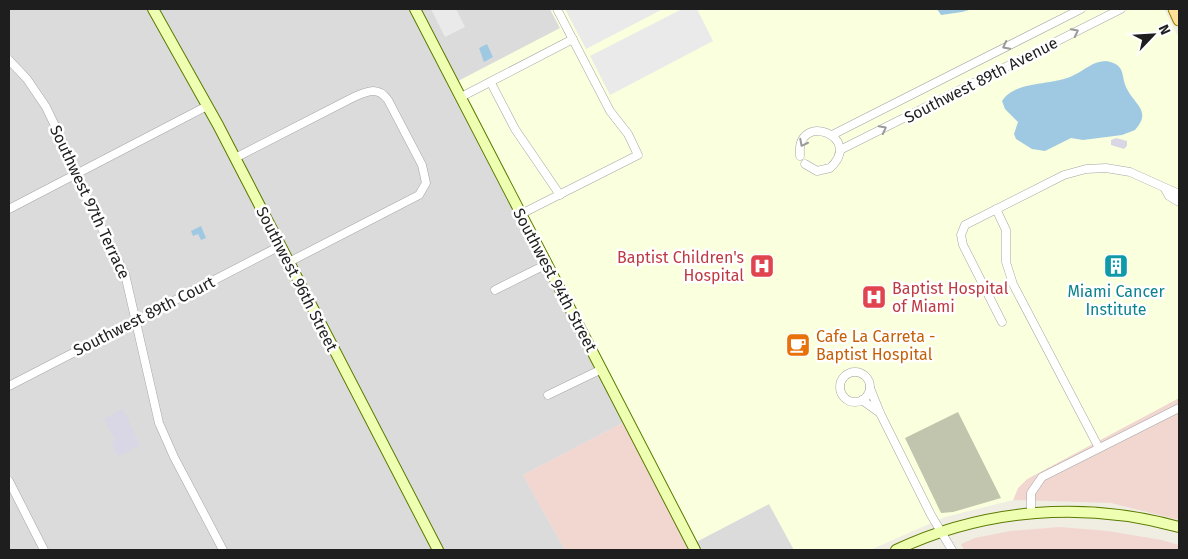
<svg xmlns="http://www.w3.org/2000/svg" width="1188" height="559" font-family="'Fira Sans',sans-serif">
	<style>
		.residential { fill: #dcdbdb }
		.commercial { fill: #f2d7d1 }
		.education { fill: #faffdd }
		.construction { fill: #c2c5ae }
		.parking { fill: #eaeaea }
		.plaza { fill: #d9d7e6 }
		.water { fill: #9fc9e2 }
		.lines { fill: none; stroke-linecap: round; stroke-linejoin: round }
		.street-casing { stroke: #a5a5a5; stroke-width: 9 }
		.secondary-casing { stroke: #5a7a00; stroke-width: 12 }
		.primary-casing { stroke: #987d00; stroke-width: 13 }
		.street { stroke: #fff; stroke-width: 8 }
		.secondary { stroke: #efffb2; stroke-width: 10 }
		.primary { stroke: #ffe299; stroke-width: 11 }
		.oneway { stroke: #9a9a9a }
		.labels { text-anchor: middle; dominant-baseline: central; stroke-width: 5; stroke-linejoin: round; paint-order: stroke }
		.street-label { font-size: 16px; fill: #1e1e1e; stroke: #fff }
		.health-label { font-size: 16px; fill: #be3a42; stroke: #fff; text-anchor: end }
		.culture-label { font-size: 16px; fill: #0d838f; stroke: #fff }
		.food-label { font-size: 16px; fill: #c56008; stroke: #fff; text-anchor: start }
	</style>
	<rect width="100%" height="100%" fill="#f0eee3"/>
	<g class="residential">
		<path d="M9,9H550L560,28L632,418L523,475L565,550H9Z"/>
		<path d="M769,504L794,550H701L696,542Z"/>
	</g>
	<g class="commercial">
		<path d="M1179,398V520L1111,503L1013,500L1018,488L1027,479Z"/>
		<path d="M632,418L696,542L701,550H565L523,475Z"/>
		<path d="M1060,527L1108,531L1162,540L1179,545V550H964L961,544L975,538L1010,531Z"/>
	</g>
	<path class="education" d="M550,9H1164L1179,38V398L1027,479L1018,488L1013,500L945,517L870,550H794L769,504L696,542L458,81L560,28Z"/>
	<path class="construction" d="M958,412L1001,498L953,512L941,513L905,438Z"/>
	<g class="parking">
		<path d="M431,9H456L465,27L445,37Z"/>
		<path d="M565,9H663L586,49Z"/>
		<path d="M682,9H697L713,41L610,95L590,56Z"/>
	</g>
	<g class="plaza">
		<path d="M1116,138L1127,141V146L1124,149L1111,145V140Z"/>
		<path d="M123,409L140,445L118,457L111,442L115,440L104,419Z"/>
	</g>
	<g class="water">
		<path d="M937,9H972L962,12L941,15Z"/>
		<path d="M487,44L493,57L484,62L479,48Z"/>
		<path d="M1106,61C1127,65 1120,75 1127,89C1135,105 1152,111 1135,130L1122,135L1083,140L1071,138L1045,151L1032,149L1016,139L1014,134L1018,122L1005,109L1002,101C1015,80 1054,86 1074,75C1085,70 1093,61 1106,61Z"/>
		<path d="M201,226L206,238L201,240L198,234L193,236L191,231Z"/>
	</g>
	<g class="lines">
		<defs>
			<g id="street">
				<path d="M9,60L27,79L46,107L68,153L81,187L125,274L159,423L174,457L223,550"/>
				<path d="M491,83L515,129L560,195"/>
				<path d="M461,97L573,39"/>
				<path d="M832,135L1081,9"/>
				<path d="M840,150L1121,9"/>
				<path d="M800,156C795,110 865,136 830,168L817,171L805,164"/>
				<path d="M235,158L354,97C368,91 378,86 388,100L422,165L426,183L419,195L289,262"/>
				<path d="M1165,189L1169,196L1179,202"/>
				<path d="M9,209L207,106"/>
				<path d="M996,209L1006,230V262L1013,284L1099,448"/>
				<path d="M521,214L638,155L628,134L610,111L557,9"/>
				<path d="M495,290L547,264"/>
				<path d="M1002,322L963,245L961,235L965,225L1064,175L1086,169L1106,168L1130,172L1179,194"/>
				<circle cx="855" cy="387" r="15"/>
				<path d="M9,386L280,246"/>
				<path d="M870,388L880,413L931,515L952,550"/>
				<path d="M548,395L602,369"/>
				<path d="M862,400L880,413"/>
				<path d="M9,481L44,550"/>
				<path d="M1031,513V493L1042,477L1179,408"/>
			</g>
			<g id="secondary">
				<path d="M153,9L218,125L438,550"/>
				<path d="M415,9L695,550"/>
				<path d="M896,550C985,508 1085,501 1179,527"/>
			</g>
			<path id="primary" d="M1174,9L1179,20"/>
		</defs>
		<use href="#street" class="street-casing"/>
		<use href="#secondary" class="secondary-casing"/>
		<use href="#primary" class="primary-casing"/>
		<use href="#street" class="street"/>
		<use href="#secondary" class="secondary"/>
		<use href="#primary" class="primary"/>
	</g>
	<defs><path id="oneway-chevron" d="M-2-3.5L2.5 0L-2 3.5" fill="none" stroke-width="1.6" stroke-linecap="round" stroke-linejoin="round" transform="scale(1.25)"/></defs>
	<g class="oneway">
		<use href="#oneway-chevron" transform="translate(1075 32) rotate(-27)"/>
		<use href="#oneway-chevron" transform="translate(1006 46) rotate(153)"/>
		<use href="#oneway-chevron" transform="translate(883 129) rotate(-27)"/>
		<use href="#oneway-chevron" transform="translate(803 143) rotate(117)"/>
	</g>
	<defs>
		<symbol id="hospital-square" viewBox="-11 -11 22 22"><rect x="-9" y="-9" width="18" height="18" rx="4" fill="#e0444e" stroke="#fff"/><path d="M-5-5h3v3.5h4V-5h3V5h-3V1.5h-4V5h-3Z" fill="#fff"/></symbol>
		<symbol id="building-square" viewBox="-11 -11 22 22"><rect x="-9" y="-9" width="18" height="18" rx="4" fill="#0f9aa8" stroke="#fff"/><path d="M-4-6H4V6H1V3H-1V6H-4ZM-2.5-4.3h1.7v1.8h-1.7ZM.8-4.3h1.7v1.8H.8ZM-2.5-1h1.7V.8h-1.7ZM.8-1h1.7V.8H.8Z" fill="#fff"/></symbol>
		<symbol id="cafe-square" viewBox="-11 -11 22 22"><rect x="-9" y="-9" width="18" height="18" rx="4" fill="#e8710a" stroke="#fff"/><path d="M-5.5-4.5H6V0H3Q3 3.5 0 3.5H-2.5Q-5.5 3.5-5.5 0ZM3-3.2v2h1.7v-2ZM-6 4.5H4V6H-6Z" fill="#fff"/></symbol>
	</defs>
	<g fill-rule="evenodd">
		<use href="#hospital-square" x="748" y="252" width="28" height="28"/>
		<use href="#building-square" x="1102" y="252" width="28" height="28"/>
		<use href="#hospital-square" x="860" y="283" width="28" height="28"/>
		<use href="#cafe-square" x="784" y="331" width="28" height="28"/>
	</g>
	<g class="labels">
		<g class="street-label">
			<text transform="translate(981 80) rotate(-27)">Southwest 89th Avenue</text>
			<text transform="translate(90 202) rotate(65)">Southwest 97th Terrace</text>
			<text transform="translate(297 279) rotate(63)">Southwest 96th Street</text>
			<text transform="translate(555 280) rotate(62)">Southwest 94th Street</text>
			<text transform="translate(144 316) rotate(-27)">Southwest 89th Court</text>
		</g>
		<g class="health-label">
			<text x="744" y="257">Baptist Children's<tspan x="744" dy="18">Hospital</tspan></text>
			<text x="892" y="288" text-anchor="start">Baptist Hospital<tspan x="892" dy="18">of Miami</tspan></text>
		</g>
		<g class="culture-label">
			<text x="1116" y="291">Miami Cancer<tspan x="1116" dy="18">Institute</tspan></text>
		</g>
		<g class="food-label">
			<text x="816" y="336">Cafe La Carreta -<tspan x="816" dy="18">Baptist Hospital</tspan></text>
		</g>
	</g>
	<rect width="1188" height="559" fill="none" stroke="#1e1e1e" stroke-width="20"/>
	<g transform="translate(1153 35) rotate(65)" stroke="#ffffff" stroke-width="4" paint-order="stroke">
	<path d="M0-4L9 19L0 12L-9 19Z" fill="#1e1e1e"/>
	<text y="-8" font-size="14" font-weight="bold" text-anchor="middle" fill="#1e1e1e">N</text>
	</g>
</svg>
